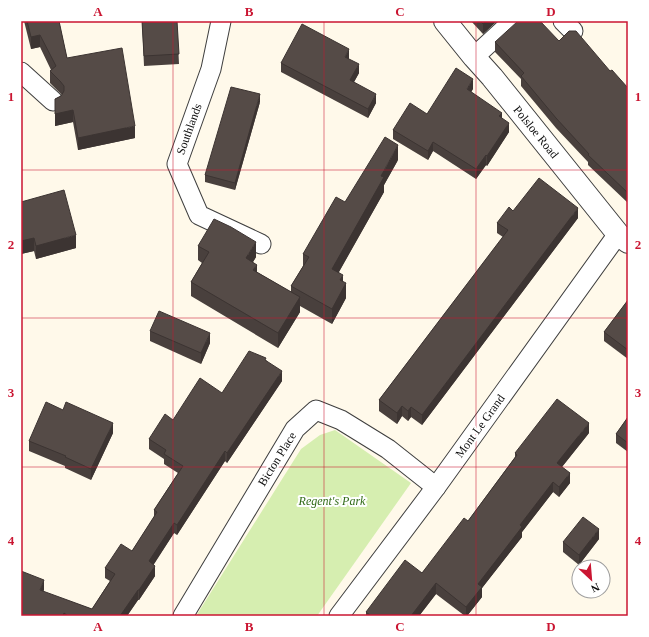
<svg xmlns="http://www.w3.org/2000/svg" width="649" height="637" font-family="'Times New Roman',serif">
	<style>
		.green { fill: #d6eeb0 }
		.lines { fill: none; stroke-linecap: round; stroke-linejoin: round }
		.minor-casing { stroke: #3f3f3f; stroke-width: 21 }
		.tertiary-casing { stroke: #3f3f3f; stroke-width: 24 }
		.minor { stroke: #fff; stroke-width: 19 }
		.tertiary { stroke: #fff; stroke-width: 22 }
		.wall { fill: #49403d }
		.shaded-wall { fill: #3c3432 }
		.building { fill: #554b47; stroke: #3c3432 }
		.grid { fill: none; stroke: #ca1632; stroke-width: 1; stroke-opacity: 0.55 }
		.labels { text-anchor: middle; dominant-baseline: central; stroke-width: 4; stroke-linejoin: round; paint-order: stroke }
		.street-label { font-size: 12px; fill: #0c0c0c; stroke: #fff }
		.park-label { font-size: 12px; font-style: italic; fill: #306a16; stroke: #fff }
		.neatline { fill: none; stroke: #ca1632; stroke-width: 1.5 }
		.grid-label { font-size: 13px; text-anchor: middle; font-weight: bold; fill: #ca1632 }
	</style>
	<rect width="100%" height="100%" fill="#fff9ea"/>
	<path class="green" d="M335,430L411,483L317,616H196L301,449L320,435Z"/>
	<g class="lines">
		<defs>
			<g id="minor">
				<path d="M221,21L211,69L177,164L199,215L261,244"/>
				<path d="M563,21L573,31"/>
				<path d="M474,57L513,21"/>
				<path d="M21,72L53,101"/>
				<path d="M183,616L295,429L316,410L341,420L388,449L436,487"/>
				<path d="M339,616L436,487L618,234"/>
			</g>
			<path id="tertiary" d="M445,21L474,57L492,77L618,234L628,242"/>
		</defs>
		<use href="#minor" class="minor-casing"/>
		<use href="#tertiary" class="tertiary-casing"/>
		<use href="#minor" class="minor"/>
		<use href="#tertiary" class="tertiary"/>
	</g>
	<g class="wall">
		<path d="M24,21H59L67,58L135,138L78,150L73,122L55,126V99L62,95L50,83V71L51,70L40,47L31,49Z"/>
		<path d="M142,21H196V22H177L179,64L144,66Z"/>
		<path d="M471,21H497L483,34Z"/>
		<path d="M559,41L610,71L628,88V203L588,165V162L556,128L521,86V79L495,52V42Z"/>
		<path d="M349,59L359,73L354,82L376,103L368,118L281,72V63Z"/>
		<path d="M473,89L471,92L502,118L509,132L487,166L486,165L476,179L433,151L428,160L393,139V130L427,114Z"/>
		<path d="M260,102L235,190L205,182V175Z"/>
		<path d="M398,160L384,185V192L339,272L343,282L346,298L332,324L300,306V312L278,348L191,296V282L202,263L198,260V246L256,257L253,262L257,272L291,292V286L303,266V254L345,202Z"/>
		<path d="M21,202L76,248L36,259L34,251L21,254Z"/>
		<path d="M513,211L578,218L422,425L411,417L408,421L402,416L397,424L379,411V400L503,237L497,233V223Z"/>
		<path d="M628,300V359L604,341V332Z"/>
		<path d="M150,331L210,343L201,364L150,341Z"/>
		<path d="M266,360L282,381L227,463L225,461L177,535L174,533L153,565L155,576L139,600H138L127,616H21L44,590L43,592L92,609L110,581L105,578V568L132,551L154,517V510L178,473L164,464V459L149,449V439L173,420L222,393Z"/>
		<path d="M628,417V452L616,443V434Z"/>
		<path d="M113,433L91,480L65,468V466L29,451V441Z"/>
		<path d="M589,433L562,467L570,483L559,497L553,492L522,532V537L482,588V597L467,616H465L436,594L419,616H366V612L422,573L468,521L515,457V453Z"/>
		<path d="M599,539L579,565L563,552V542Z"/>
	</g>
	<g class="shaded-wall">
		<path d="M486,21H497L483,34V24Z"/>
		<path d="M40,35V47L31,49V37Z"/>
		<path d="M349,49V59L345,66V57Z"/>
		<path d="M359,64V73L350,89V80Z"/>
		<path d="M473,79V89L467,99V89Z"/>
		<path d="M260,94V102L235,190V183Z"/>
		<path d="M376,94V103L368,118V109Z"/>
		<path d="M73,110V122L55,126V114Z"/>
		<path d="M502,113V122L499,116Z"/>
		<path d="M509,123V132L487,166V156Z"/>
		<path d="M135,126V138L78,150V138Z"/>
		<path d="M433,142V151L428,160V151Z"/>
		<path d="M398,145V160L384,185V192L332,284V269L381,176Z"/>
		<path d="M486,155V165L476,179V169Z"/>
		<path d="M578,208V218L422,425V415Z"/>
		<path d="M76,235V248L36,259V246Z"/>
		<path d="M34,238V251L21,254V241Z"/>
		<path d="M256,242V257L246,273V258Z"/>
		<path d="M257,265V279L253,270Z"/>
		<path d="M343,275V288L346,283V298L332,324V309L340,280Z"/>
		<path d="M300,297V312L278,348V333Z"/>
		<path d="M210,333V343L201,364V353Z"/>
		<path d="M282,371V381L227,463V453Z"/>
		<path d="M402,406V416L397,424V413Z"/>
		<path d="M411,407V417L408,421V411Z"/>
		<path d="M113,423V433L91,480V469Z"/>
		<path d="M589,423V433L557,473V463Z"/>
		<path d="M225,451V461L177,535V525Z"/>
		<path d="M570,473V483L559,497V487Z"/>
		<path d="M553,482V492L522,532V537L482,588V597L467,616H466V607L478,584L520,525Z"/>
		<path d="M174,523V533L149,572V561Z"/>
		<path d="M599,529V539L579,565V555Z"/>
		<path d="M155,566V576L139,600V590Z"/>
		<path d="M44,580V590L40,601V590Z"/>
		<path d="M436,583V594L419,616H411Z"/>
		<path d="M138,590V600L127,616H120Z"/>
	</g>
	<g class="building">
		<path d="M27,21H59L67,58L122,48L135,126L78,138L73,110L55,114V99L61,96L64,91V86L60,81L50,71L56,66L40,35L31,37Z"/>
		<path d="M142,21H177L179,54L144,56Z"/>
		<path d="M480,21H486L483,24Z"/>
		<path d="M518,21H540L559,41L569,31H576L610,71L612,70L628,88V193L588,155L589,154L556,118L521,76L524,73L495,42Z"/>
		<path d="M302,24L349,49L345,57L359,64L350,80L376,94L368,109L281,63Z"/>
		<path d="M456,68L473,79L467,89L502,113L499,116L509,123L487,156L486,155L476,169L433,142L428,151L393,130L410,103L427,114Z"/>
		<path d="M231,87L260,94L235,183L205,175Z"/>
		<path d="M385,137L398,145L381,176L384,177L332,269L343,275L340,280L346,283L332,309L291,286L309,257L303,254L336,197L345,202Z"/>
		<path d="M539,178L578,208L422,415L411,407L408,411L402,406L397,413L379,400L508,230L497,223L509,207L513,211Z"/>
		<path d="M64,190L76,235L36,246L34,238L21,241V202Z"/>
		<path d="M214,219L231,227L256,242L246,258L257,265L253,270L300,297L278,333L191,282L209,252L198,246Z"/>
		<path d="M628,300V350L604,332Z"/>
		<path d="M159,311L210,333L201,353L150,331Z"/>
		<path d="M249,351L266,358L265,360L282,371L227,453L225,451L177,525L174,523L149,561L155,566L139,590H138L120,616H68L64,613L63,616H21V571L44,580L40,590L92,609L115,574L105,568L121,544L132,551L157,512L154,510L183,466L164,454L166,450L149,439L165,414L173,420L200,378L222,393Z"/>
		<path d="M557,399L589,423L557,463L570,473L559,487L553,482L520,525L522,527L478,584L482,587L466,607L436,583L411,616H371L366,612L405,560L422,573L464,518L468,521L517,455L515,453Z"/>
		<path d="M46,402L63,410L66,402L113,423L91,469L65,457L66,456L29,441Z"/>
		<path d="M628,417V443L616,434Z"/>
		<path d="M583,517L599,529L579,555L563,542Z"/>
	</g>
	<path class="grid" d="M173,21V616M324,21V616M476,21V616M21,170H628M21,318H628M21,467H628"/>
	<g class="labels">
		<g class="street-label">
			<text transform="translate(189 129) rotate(-70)">Southlands</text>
			<text transform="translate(536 132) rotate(51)">Polsloe Road</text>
			<text transform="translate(480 426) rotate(-54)">Mont Le Grand</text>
			<text transform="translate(277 459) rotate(-58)">Bicton Place</text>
		</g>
		<g class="park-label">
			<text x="332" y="501">Regent's Park</text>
		</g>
	</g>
	<rect width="649" height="637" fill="none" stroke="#ffffff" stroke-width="44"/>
	<g transform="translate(591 579) rotate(154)"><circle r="19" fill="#ffffff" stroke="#9e9e9e"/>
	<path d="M0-3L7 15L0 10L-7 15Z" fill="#ca1632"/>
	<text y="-6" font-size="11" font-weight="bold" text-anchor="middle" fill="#0c0c0c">N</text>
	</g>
	<rect x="22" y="22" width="605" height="593" class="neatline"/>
	<g class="grid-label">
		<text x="98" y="16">A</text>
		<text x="249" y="16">B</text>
		<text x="400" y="16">C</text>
		<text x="551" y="16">D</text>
		<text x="11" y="101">1</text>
		<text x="638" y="101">1</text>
		<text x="11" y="249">2</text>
		<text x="638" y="249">2</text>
		<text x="11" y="397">3</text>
		<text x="638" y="397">3</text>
		<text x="11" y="545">4</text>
		<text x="638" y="545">4</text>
		<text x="98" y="631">A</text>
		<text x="249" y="631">B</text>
		<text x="400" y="631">C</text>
		<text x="551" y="631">D</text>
	</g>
</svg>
